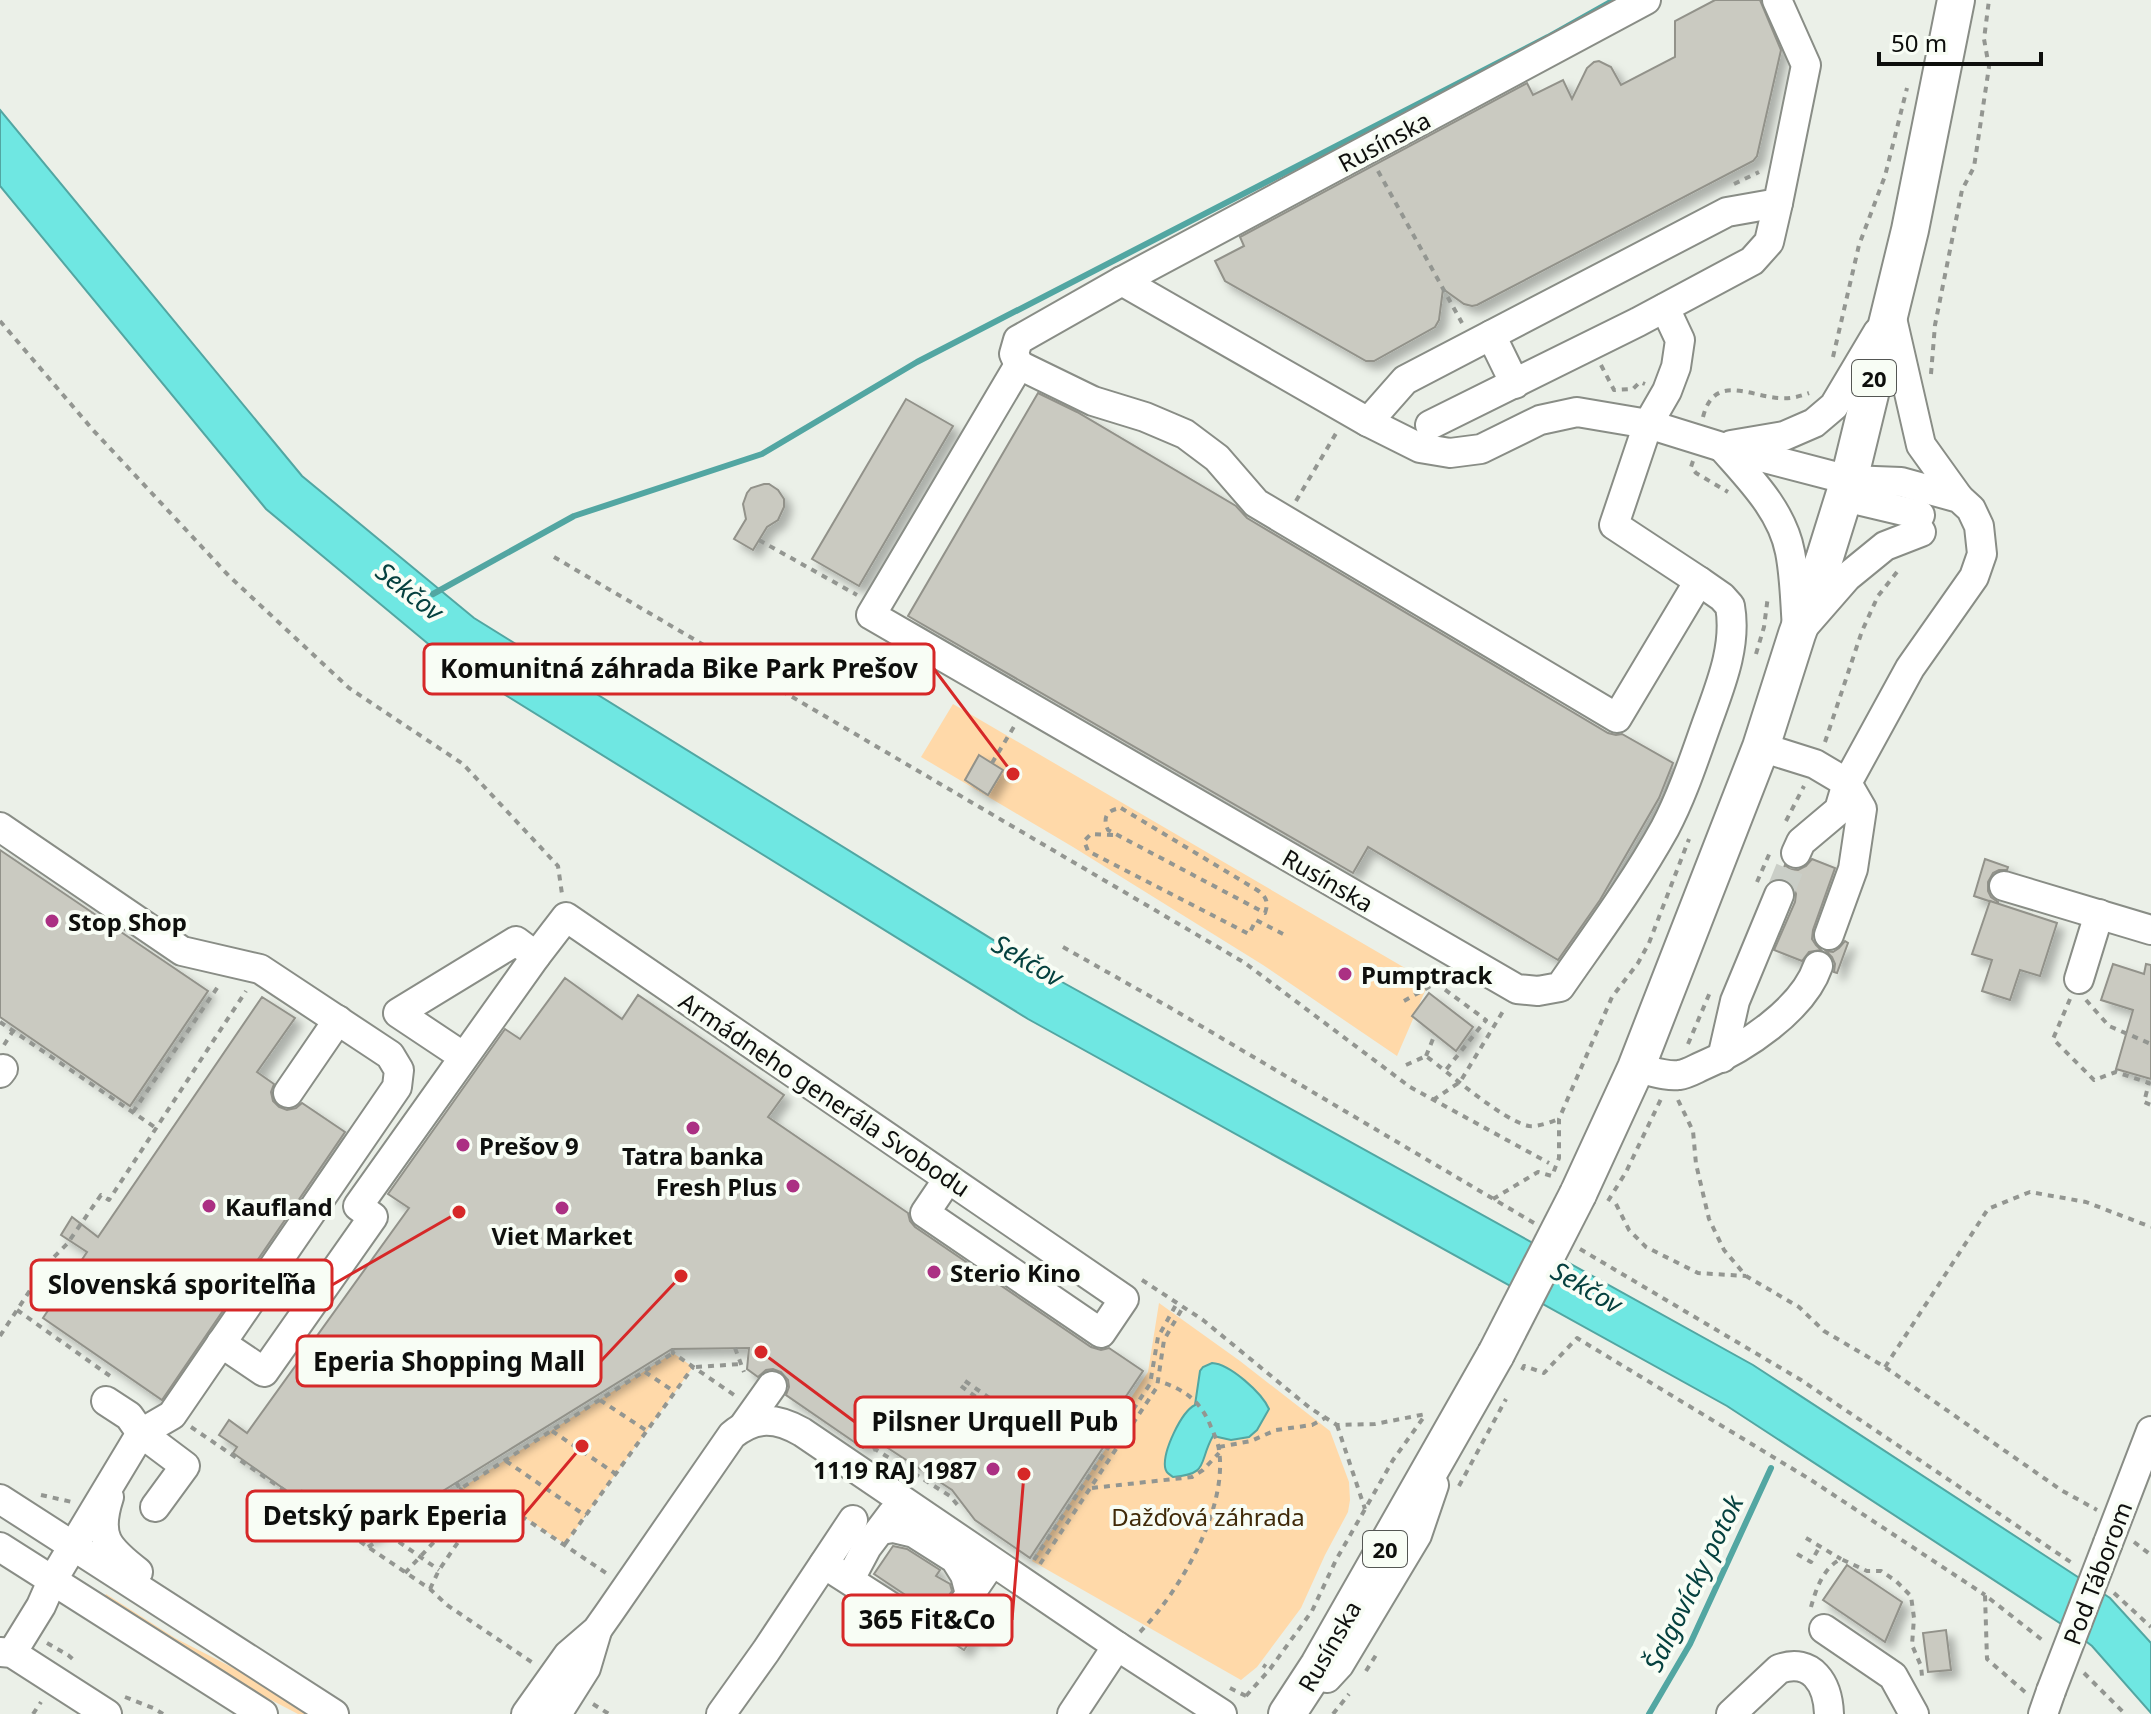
<svg xmlns="http://www.w3.org/2000/svg" width="2151" height="1714" font-family="'Noto Sans',sans-serif">
	<style>
		.green { fill: #ffd9a9 }
		.water { fill: #6fe7e2; stroke: #52a6a2; stroke-width: 2 }
		.lines { fill: none; stroke-linecap: round; stroke-linejoin: round }
		.stream { stroke: #52a6a2; stroke-width: 6 }
		.building { fill: #cacac1; stroke: #92928a; stroke-width: 2; filter: url(#shadow) }
		.minor-tunnel { stroke: #cacec7; stroke-width: 28; stroke-dasharray: 28 14; stroke-linecap: butt }
		.minor-casing { stroke: #898d86; stroke-width: 32 }
		.major-casing { stroke: #898d86; stroke-width: 40 }
		.path { stroke: #939691; stroke-width: 4; stroke-dasharray: 6 6; stroke-linecap: butt }
		.minor { stroke: #fff; stroke-width: 28 }
		.major { stroke: #fff; stroke-width: 36 }
		.minor-bridge-casing { stroke: #898d86; stroke-width: 32; stroke-linecap: butt }
		.major-bridge-casing { stroke: #898d86; stroke-width: 40; stroke-linecap: butt }
		.minor-bridge { stroke: #fff; stroke-width: 28 }
		.major-bridge { stroke: #fff; stroke-width: 36 }
		.poi-dot { fill: #ab3083; stroke: #f8fdf5; stroke-width: 3 }
		.labels { text-anchor: middle; dominant-baseline: central; stroke-width: 8; stroke-linejoin: round; paint-order: stroke }
		.shield { fill: #f8fdf5; stroke: #545653; stroke-width: 2 }
		.shield-label { font-size: 22px; font-weight: bold; fill: #0e0f0d }
		.street-label { font-size: 24px; fill: #0e0f0d; stroke: #f8fdf5 }
		.poi-label { font-size: 24px; font-weight: bold; fill: #0e0f0d; stroke: #f8fdf5; text-anchor: start }
		.park-label { font-size: 24px; fill: #402a09; stroke: #f8fdf5 }
		.water-label { font-size: 26px; font-style: italic; fill: #05413f; stroke: #f8fdf5 }
		.leader { fill: none; stroke: #d62828; stroke-width: 3 }
		.callout-dot { fill: #d62828; stroke: #f8fdf5; stroke-width: 3 }
		.callout { fill: #f8fdf5; stroke: #d62828; stroke-width: 3 }
		.callout-label { font-size: 26px; text-anchor: middle; font-weight: bold; fill: #0e0f0d }
	</style>
	<defs>
		<filter id="shadow"><feDropShadow dx="7" dy="7" stdDeviation="4" flood-color="#0004"/></filter>
	</defs>
	<rect width="100%" height="100%" fill="#ebf0e8"/>
	<g class="green">
		<path d="M953,704L1429,982L1397,1056L1263,965L1073,847L921,757Z"/>
		<path d="M1159,1303L1240,1361L1330,1431L1349,1482L1350,1500L1348,1512L1325,1555L1301,1608L1257,1667L1241,1680L1032,1561L1111,1441L1106,1436L1148,1372Z"/>
		<path d="M673,1353L693,1367L565,1544L490,1495L474,1499L460,1489Z"/>
		<path d="M106,1594L175,1638L247,1675L308,1714H298L235,1681L104,1597Z"/>
	</g>
	<g class="water">
		<path d="M0,110L302,476L474,618L1053,977L1753,1365L2110,1598L2151,1643V1713L2092,1646L2075,1633L1727,1406L1028,1019L444,657L266,509L0,186Z"/>
		<path d="M1212,1363C1230,1364 1262,1393 1269,1409L1257,1430L1249,1437L1231,1440L1213,1436C1198,1462 1210,1474 1173,1477C1168,1473 1166,1473 1165,1467C1163,1451 1181,1412 1195,1405L1200,1371L1203,1367Z"/>
	</g>
	<g class="lines">
		<g class="stream">
			<path d="M433,594L574,516L762,454L917,362L1548,37L1614,0"/>
			<path d="M1649,1714L1690,1644L1771,1468"/>
		</g>
	</g>
	<g class="building">
		<path d="M1715,0H1760L1781,50L1757,156L1753,161L1477,305L1472,306L1464,304L1443,289L1439,320L1435,327L1374,361H1366L1225,281L1215,261L1244,246L1240,237L1527,83L1533,95L1563,80L1572,99L1587,68L1594,62L1599,61L1611,67L1621,85L1675,57V21Z"/>
		<path d="M1038,393L1077,412L1236,506L1247,518L1608,733L1616,735L1622,734L1673,763L1659,798L1600,900L1558,960L1368,847L1353,873L908,616Z"/>
		<path d="M906,399L953,426L859,586L812,559Z"/>
		<path d="M764,484H769L778,490L784,499V507L778,520L767,527L753,550L734,539L746,519L743,504L747,493L751,488Z"/>
		<path d="M979,755L1003,770L988,795L965,780Z"/>
		<path d="M0,850L208,991L130,1106L0,1017Z"/>
		<path d="M1812,859L1835,868L1813,930L1812,939L1816,945L1821,950L1809,952L1802,961L1774,950L1795,902L1796,894L1792,884L1780,878L1785,865L1790,869L1798,870L1806,866Z"/>
		<path d="M1985,859L2008,867L2007,870H1999L1993,873L1988,882V891L1991,897L1998,902V904L1974,896Z"/>
		<path d="M1990,901L2057,923L2040,976L2020,970L2010,1000L1982,991L1992,960L1972,954Z"/>
		<path d="M1845,941L1848,943L1837,973L1834,972L1835,964L1832,957L1826,951L1833,952L1839,948Z"/>
		<path d="M2113,964L2144,974L2146,964L2151,965V1079L2116,1069L2133,1010L2101,1000Z"/>
		<path d="M565,978L622,1019L638,995L784,1095L768,1117L908,1213L910,1221L915,1227L1091,1347L1101,1350L1109,1348L1143,1371L1098,1438L1106,1443L1030,1558L975,1520L952,1490L874,1439L863,1448L786,1395L789,1387L788,1380L781,1372L773,1369L766,1370L758,1377L747,1369L749,1348L672,1349L367,1538L302,1491L297,1498L233,1453L237,1447L219,1435L229,1420L247,1433L409,1208L388,1194L505,1029L520,1039Z"/>
		<path d="M1429,993L1473,1027L1456,1051L1412,1016Z"/>
		<path d="M262,997L295,1018L257,1072L274,1084L271,1092L273,1101L279,1107L287,1110L296,1108L302,1103L345,1132L162,1400L43,1318L87,1252L61,1235L72,1217L98,1237Z"/>
		<path d="M893,1546L907,1549L940,1570L936,1576L950,1584L952,1591L941,1606L928,1610L874,1574Z"/>
		<path d="M1847,1565L1902,1602L1885,1642L1823,1600Z"/>
		<path d="M989,1596L998,1602L987,1617L996,1623L985,1641L975,1634L964,1650L949,1640L967,1629Z"/>
		<path d="M1946,1630L1951,1670L1928,1672L1923,1633Z"/>
	</g>
	<g class="lines">
		<path class="minor-tunnel" d="M1779,895L1796,853"/>
		<defs>
			<g id="minor">
				<path d="M1646,0L1122,281L1018,340L1014,354L1019,365L1093,401L1145,417L1185,434L1217,458L1256,503L1617,718L1699,581L1614,525L1648,424L1667,391L1676,367L1680,340L1665,308"/>
				<path d="M1122,281L1368,422L1420,448L1450,453L1481,449L1540,420L1577,412L1648,424L1722,447L1849,480L1901,482L1959,498L1971,509L1979,526L1982,554L1974,577L1910,668L1847,783L1839,810L1801,842L1796,853"/>
				<path d="M1891,314L1921,445L1959,498"/>
				<path d="M1491,335L1515,384"/>
				<path d="M1019,365L871,615L1517,989L1538,991L1560,987C1596,935 1634,884 1665,828C1683,794 1695,756 1708,720C1721,684 1737,645 1730,606L1722,597L1699,581"/>
				<path d="M1368,422L1405,380L1727,212L1778,203L1806,65L1777,0"/>
				<path d="M1430,425L1638,322L1752,261L1769,242L1778,203"/>
				<path d="M1731,445L1784,436L1814,423L1834,406L1878,332"/>
				<path d="M1722,447C1749,478 1782,510 1790,552C1795,577 1795,603 1797,628"/>
				<path d="M1844,497L1920,515"/>
				<path d="M1806,624L1847,577L1885,546L1921,532"/>
				<path d="M1761,747L1815,764L1847,783L1862,809L1853,869L1829,935"/>
				<path d="M0,827L182,951L260,969L390,1055L399,1070L397,1087L172,1415L141,1433L52,1581L41,1606L12,1653"/>
				<path d="M2004,886L2151,930"/>
				<path d="M536,956L566,917L1124,1299L1101,1333L925,1213L948,1179"/>
				<path d="M2079,979L2099,914"/>
				<path d="M1722,1058L1735,1001L1779,895"/>
				<path d="M1636,1068C1649,1070 1666,1077 1679,1075C1687,1074 1695,1069 1702,1066C1743,1049 1803,1010 1818,966"/>
				<path d="M0,1073L3,1069"/>
				<path d="M288,1093L338,1020"/>
				<path d="M221,1343L264,1372L373,1217L358,1206L536,956L516,941L398,1013L464,1057"/>
				<path d="M106,1401L129,1416L141,1433L185,1466L155,1507"/>
				<path d="M745,1424L772,1386"/>
				<path d="M109,1497C96,1537 107,1548 138,1572"/>
				<path d="M0,1499L334,1714"/>
				<path d="M881,1530L893,1528L914,1533L955,1559L965,1575L970,1594"/>
				<path d="M2108,1543L2151,1431"/>
				<path d="M0,1547L263,1714"/>
				<path d="M824,1564L919,1625C931,1630 943,1625 953,1619L992,1562"/>
				<path d="M850,1579L867,1547L892,1514"/>
				<path d="M1824,1629L1893,1676L1914,1714"/>
				<path d="M0,1652L12,1653L107,1714"/>
				<path d="M1327,1678L1339,1665L1417,1535L1434,1485"/>
				<path d="M526,1714L568,1655L597,1630L609,1613L732,1435C755,1416 776,1417 802,1432L1117,1646L1222,1714"/>
				<path d="M557,1714L586,1668L597,1631"/>
				<path d="M721,1714L766,1651L853,1520"/>
				<path d="M1072,1714L1117,1646"/>
				<path d="M1731,1714L1779,1669C1812,1657 1828,1684 1829,1714"/>
				<path d="M2043,1714L2051,1691"/>
			</g>
			<g id="major">
				<path d="M1578,1194L1636,1068L1761,747L1797,634L1824,560L1849,480L1910,230L1956,0"/>
				<path d="M1287,1714L1319,1665L1496,1354"/>
			</g>
		</defs>
		<use href="#minor" class="minor-casing"/>
		<use href="#major" class="major-casing"/>
		<g class="path">
			<path d="M1378,171L1462,323"/>
			<path d="M1734,184L1759,172"/>
			<path d="M0,321L93,430L229,576L349,688L463,764L558,866L562,894"/>
			<path d="M1833,357L1859,245L1885,176L1907,88"/>
			<path d="M1601,365L1614,390L1633,389L1640,382L1645,384"/>
			<path d="M1931,374L1935,325L1962,190L1974,167L1989,67L1984,39L1989,0"/>
			<path d="M1703,417C1714,374 1747,395 1778,398C1790,399 1798,397 1809,393"/>
			<path d="M1693,461L1691,467L1696,473L1728,492"/>
			<path d="M1296,501L1338,430"/>
			<path d="M759,540L857,595"/>
			<path d="M554,557L1245,963L1410,1087L1549,1163"/>
			<path d="M1756,654L1764,627L1768,596"/>
			<path d="M1825,742L1862,631L1878,596L1897,572V567"/>
			<path d="M992,763L1015,725"/>
			<path d="M1121,808L1257,890C1266,896 1269,902 1265,913L1108,830C1102,817 1107,810 1121,808Z"/>
			<path d="M1786,821L1804,786"/>
			<path d="M1113,835L1091,834L1084,841L1088,851L1249,934L1256,920L1283,934"/>
			<path d="M1757,882L1771,850"/>
			<path d="M1063,947L1169,1007L1534,1223"/>
			<path d="M2070,999L2053,1039L2094,1080L2116,1072L2149,1083L2144,1102L2151,1105"/>
			<path d="M2086,1000L2109,1026L2151,1044"/>
			<path d="M1404,1001L1436,983L1486,1020L1445,1071"/>
			<path d="M0,1022L156,1128"/>
			<path d="M1688,1044L1711,990"/>
			<path d="M4,1045L13,1031"/>
			<path d="M1426,1056L1435,1034"/>
			<path d="M1406,1065L1426,1056C1449,1073 1503,1121 1529,1126C1539,1127 1550,1122 1559,1119"/>
			<path d="M1433,1100L1460,1082L1505,1008"/>
			<path d="M1678,1100L1693,1131L1696,1164L1709,1219L1724,1250L1746,1276L1799,1307L1824,1331L1885,1367L2061,1490L2097,1510"/>
			<path d="M133,1112L219,985"/>
			<path d="M1493,1199L1538,1172L1552,1176L1559,1158V1119L1568,1098L1612,997L1638,963L1649,943L1689,839"/>
			<path d="M1608,1201L1626,1172L1661,1099"/>
			<path d="M1616,1204L1629,1230L1646,1247L1698,1273L1746,1276"/>
			<path d="M1580,1249L1801,1380L2075,1565"/>
			<path d="M48,1263L70,1278"/>
			<path d="M1142,1280L1203,1320L1310,1408L1337,1425L1375,1424L1426,1414"/>
			<path d="M17,1310L110,1376"/>
			<path d="M0,1336L48,1263L67,1244L101,1195L109,1200L246,991"/>
			<path d="M735,1348L744,1372"/>
			<path d="M672,1349L673,1353L737,1397"/>
			<path d="M696,1367L741,1364"/>
			<path d="M1885,1367L1988,1209L2030,1192L2086,1202L2151,1227"/>
			<path d="M1522,1370L1524,1366L1544,1373L1577,1338L1811,1480L1985,1595"/>
			<path d="M645,1372L675,1392"/>
			<path d="M965,1381L991,1399"/>
			<path d="M961,1386L987,1405"/>
			<path d="M600,1400L647,1431"/>
			<path d="M1337,1425L1365,1509"/>
			<path d="M191,1427L430,1589L447,1605L533,1663"/>
			<path d="M552,1431L616,1474"/>
			<path d="M1219,1447L1251,1441L1276,1430L1312,1425L1325,1418"/>
			<path d="M873,1450L875,1449L950,1496L961,1509"/>
			<path d="M506,1461L586,1516"/>
			<path d="M456,1482L460,1489L673,1353"/>
			<path d="M1459,1486L1506,1399"/>
			<path d="M1092,1488L1192,1477L1203,1470L1219,1453"/>
			<path d="M41,1495L72,1502"/>
			<path d="M429,1509L464,1534"/>
			<path d="M389,1535L439,1570"/>
			<path d="M1806,1538L1841,1559"/>
			<path d="M2134,1542L2151,1555"/>
			<path d="M565,1544L693,1367"/>
			<path d="M368,1547L460,1489L474,1499L490,1495L606,1573"/>
			<path d="M1797,1554L1811,1562L1820,1546"/>
			<path d="M1034,1560L1150,1384L1158,1337L1177,1303"/>
			<path d="M1040,1564L1157,1387L1164,1340L1183,1307"/>
			<path d="M405,1573L474,1499"/>
			<path d="M430,1589L439,1570L489,1497"/>
			<path d="M2114,1593L2151,1627"/>
			<path d="M1811,1607C1816,1589 1823,1568 1841,1559L1867,1571H1881L1896,1581L1911,1596L1914,1618L1912,1645L1921,1666L1922,1676"/>
			<path d="M1140,1632C1180,1591 1228,1509 1219,1450C1218,1442 1214,1434 1211,1427C1201,1401 1184,1389 1158,1381"/>
			<path d="M47,1643L68,1655L76,1662"/>
			<path d="M1263,1665L1266,1667"/>
			<path d="M1366,1671L1376,1655"/>
			<path d="M2084,1673L2125,1714"/>
			<path d="M1230,1688L1246,1696"/>
			<path d="M2025,1692L1987,1659L1985,1595L2046,1643"/>
			<path d="M1246,1696L1270,1669L1312,1611L1336,1560L1393,1460L1426,1414"/>
			<path d="M125,1697L153,1708L163,1714"/>
			<path d="M593,1704L609,1714"/>
			<path d="M33,1714L41,1702"/>
			<path d="M1333,1714L1349,1694"/>
		</g>
		<use href="#minor" class="minor"/>
		<use href="#major" class="major"/>
		<defs>
			<path id="minor-bridge" d="M2051,1691L2108,1543"/>
			<path id="major-bridge" d="M1496,1354L1578,1194"/>
		</defs>
		<use href="#minor-bridge" class="minor-bridge-casing"/>
		<use href="#major-bridge" class="major-bridge-casing"/>
		<use href="#minor-bridge" class="minor-bridge"/>
		<use href="#major-bridge" class="major-bridge"/>
	</g>
	<g class="poi-dot">
		<circle cx="52" cy="921" r="8"/>
		<circle cx="1345" cy="974" r="8"/>
		<circle cx="693" cy="1128" r="8"/>
		<circle cx="463" cy="1145" r="8"/>
		<circle cx="793" cy="1186" r="8"/>
		<circle cx="209" cy="1206" r="8"/>
		<circle cx="562" cy="1208" r="8"/>
		<circle cx="934" cy="1272" r="8"/>
		<circle cx="993" cy="1469" r="8"/>
	</g>
	<g class="labels">
		<g class="shield">
			<rect x="1852" y="360" width="44" height="36" rx="6"/>
			<rect x="1363" y="1531" width="44" height="36" rx="6"/>
		</g>
		<g class="shield-label">
			<text x="1874" y="378">20</text>
			<text x="1385" y="1549">20</text>
		</g>
		<g class="street-label">
			<text transform="translate(1384 141) rotate(-28)">Rusínska</text>
			<text transform="translate(1328 880) rotate(30)">Rusínska</text>
			<text transform="translate(825 1094) rotate(34)">Armádneho generála Svobodu</text>
			<text transform="translate(2097 1573) rotate(-69)">Pod Táborom</text>
			<text transform="translate(1329 1646) rotate(-60)">Rusínska</text>
		</g>
		<g class="poi-label">
			<text x="68" y="921">Stop Shop</text>
			<text x="1361" y="974">Pumptrack</text>
			<text x="479" y="1145">Prešov 9</text>
			<text x="693" y="1155" text-anchor="middle">Tatra banka</text>
			<text x="777" y="1186" text-anchor="end">Fresh Plus</text>
			<text x="225" y="1206">Kaufland</text>
			<text x="562" y="1235" text-anchor="middle">Viet Market</text>
			<text x="950" y="1272">Sterio Kino</text>
			<text x="977" y="1469" text-anchor="end">1119 RAJ 1987</text>
		</g>
		<g class="park-label">
			<text x="1208" y="1516">Dažďová záhrada</text>
		</g>
		<g class="water-label">
			<text transform="translate(410 591) rotate(38)">Sekčov</text>
			<text transform="translate(1028 960) rotate(30)">Sekčov</text>
			<text transform="translate(1587 1287) rotate(30)">Sekčov</text>
			<text transform="translate(1693 1583) rotate(-64)">Šalgovícky potok</text>
		</g>
	</g>
	<path class="leader" d="M1013 774L934 669M459 1212L332 1285M681 1276L601 1361M761 1352L855 1422M582 1446L523 1516M1024 1474L1012 1620"/>
	<g class="callout-dot">
		<circle cx="1013" cy="774" r="8"/>
		<circle cx="459" cy="1212" r="8"/>
		<circle cx="681" cy="1276" r="8"/>
		<circle cx="761" cy="1352" r="8"/>
		<circle cx="582" cy="1446" r="8"/>
		<circle cx="1024" cy="1474" r="8"/>
	</g>
	<g class="callout">
		<rect x="424" y="644" width="510" height="50" rx="8"/>
		<rect x="31" y="1260" width="301" height="50" rx="8"/>
		<rect x="297" y="1336" width="304" height="50" rx="8"/>
		<rect x="855" y="1397" width="279" height="50" rx="8"/>
		<rect x="247" y="1491" width="276" height="50" rx="8"/>
		<rect x="843" y="1595" width="169" height="50" rx="8"/>
	</g>
	<g class="callout-label">
		<text x="679" y="678">Komunitná záhrada Bike Park Prešov</text>
		<text x="182" y="1294">Slovenská sporiteľňa</text>
		<text x="449" y="1371">Eperia Shopping Mall</text>
		<text x="995" y="1431">Pilsner Urquell Pub</text>
		<text x="385" y="1525">Detský park Eperia</text>
		<text x="927" y="1629">365 Fit&amp;Co</text>
	</g>
	<path d="M1879 52v12h162v-12" fill="none" stroke="#0e0f0d" stroke-width="4"/>
	<text x="1891" y="52" font-size="24" fill="#0e0f0d" stroke="#f8fdf5" stroke-width="6" paint-order="stroke">50 m</text>
</svg>
